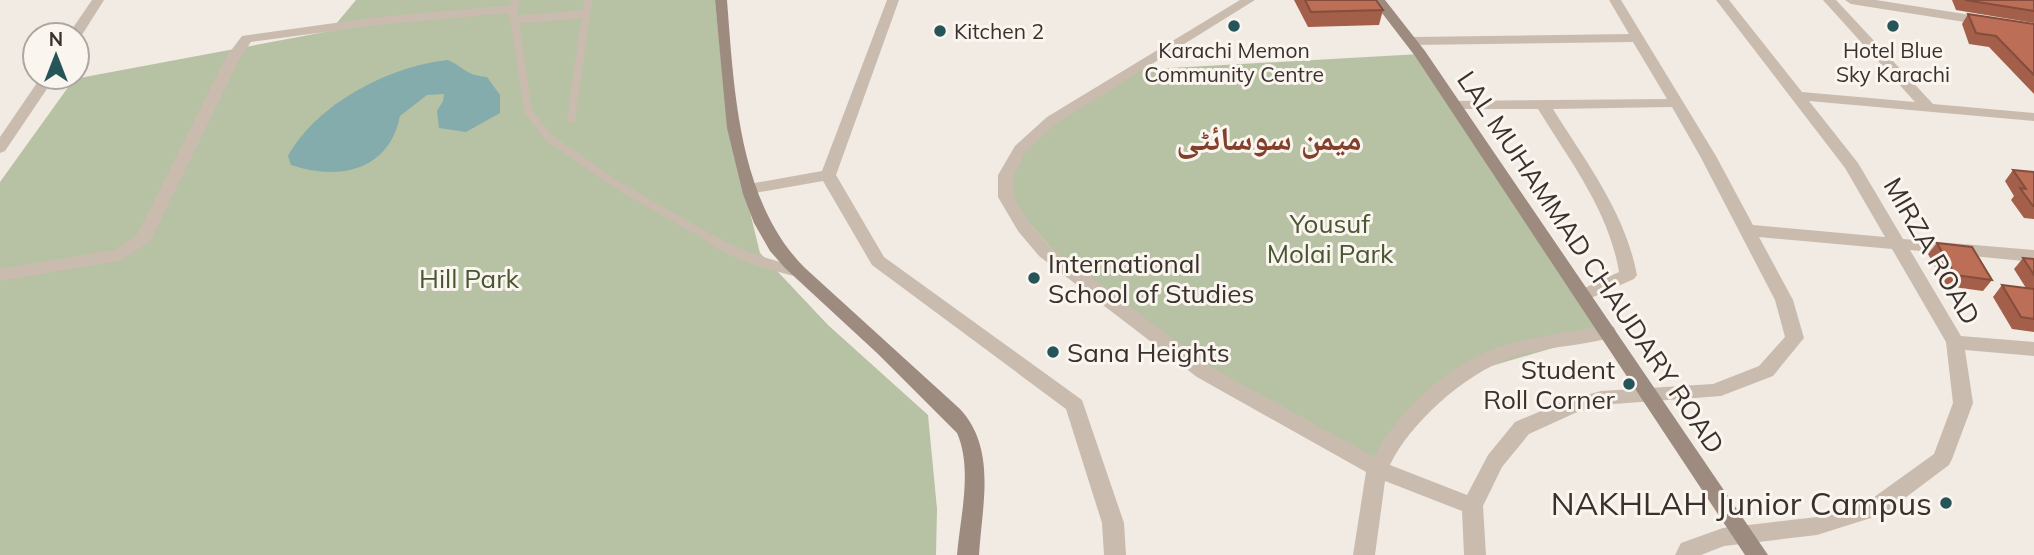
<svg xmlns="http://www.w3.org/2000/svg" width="2034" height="555" font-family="Mulish,'Noto Naskh Arabic',sans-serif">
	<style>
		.green { fill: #b7c1a3 }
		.water { fill: #84acad }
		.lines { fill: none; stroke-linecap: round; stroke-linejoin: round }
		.lane-far1 { stroke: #cabbaf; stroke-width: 8 }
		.lane { stroke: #cabbaf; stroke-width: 10 }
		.street { fill: #cabbaf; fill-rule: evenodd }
		.secondary { fill: #9e8b80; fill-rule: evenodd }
		.wall { fill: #a35f4a }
		.building { fill: #bd6e56; stroke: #844d3c; stroke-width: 2 }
		.poi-dot { fill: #255558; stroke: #faf5ef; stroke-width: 2.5 }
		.labels { text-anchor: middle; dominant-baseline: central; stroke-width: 6; stroke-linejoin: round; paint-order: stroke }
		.far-poi-label { font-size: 21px; fill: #3a302c; stroke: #faf5ef }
		.park-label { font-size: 26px; fill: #495632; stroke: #faf5ef }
		.street-label { font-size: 26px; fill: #3a302c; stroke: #faf5ef }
		.poi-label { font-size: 26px; fill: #3a302c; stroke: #faf5ef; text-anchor: start }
		.near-poi-label { font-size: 32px; fill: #3a302c; stroke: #faf5ef; text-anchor: end }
		.district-label { font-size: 33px; font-weight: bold; fill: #823f2c; stroke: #faf5ef }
	</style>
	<rect width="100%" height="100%" fill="#f2ebe3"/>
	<g class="green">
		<path d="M356,0H715L727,118L760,253L828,325L928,415L937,509L936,555H0V182L74,79L330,31Z"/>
		<path d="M1420,54L1607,332L1461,375L1378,469L1204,372L1080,281L1006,197L1020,149L1052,120L1135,70Z"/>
	</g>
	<path class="water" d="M448,60C465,68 465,75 487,77L500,95V113L466,132L439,128L437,111L443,101L444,94L427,95L400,116C389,171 339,181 291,165L288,156C317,104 389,66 448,60Z"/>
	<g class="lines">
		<g class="lane-far1">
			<path d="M516,0L513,9L528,111L548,137L617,185L715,241"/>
			<path d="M514,20L585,14"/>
			<path d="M571,119L588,0"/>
		</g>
		<path class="lane" d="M712,240C739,256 767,264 798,272"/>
		<g class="street">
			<path d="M92,0H104L80,38L77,39V35H68Z"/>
			<path d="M887,0H899L836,175L884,257L1082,400L1124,523L1126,555H1104L1102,523L1066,409L872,265L823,181L749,194L741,189L749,184L822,171Z"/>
			<path d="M1240,0H1255L1057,123L1026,151L1014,175V197L1030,224L1051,248L1211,367L1374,457C1397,411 1448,365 1496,348C1532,336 1570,332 1607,325L1614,327L1616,332L1614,337C1579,347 1542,346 1508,359C1465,374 1409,424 1390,465L1467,495L1488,455L1515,422L1562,402L1601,391L1713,384L1759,366L1785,337L1775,300L1700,156L1672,107L1553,109C1586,162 1625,212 1637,275L1634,279L1584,301L1575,295L1578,291L1619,272C1609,211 1570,161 1538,109H1455L1448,105L1455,101L1667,99L1633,42L1411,45L1404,41L1411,37L1629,34L1609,0H1621L1716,156L1753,225L1885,237L1845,168L1716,0H1729L1802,92L1915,102L1823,0H1836L1933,104L2034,113V121L1809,101L1858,163L1903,239L2034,250V262L1910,250L1961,336L2034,342V356L1965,350L1973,403L1952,459L1949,465L1885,513L1877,516L1817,535L1724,546L1701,555H1675L1681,543L1723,528L1817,517L1870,500L1934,454L1953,403L1946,342L1892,249L1759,237L1793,300L1804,338L1773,376L1721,396L1601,405L1575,413L1529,434L1502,467L1483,506L1486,555H1464L1462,511L1385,481L1375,555H1353L1366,472L1197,377L1039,256L1018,231L998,197V175L1015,146L1047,117Z"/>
			<path d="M1845,0H1876L2034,25V33L1851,4Z"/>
			<path d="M513,5L518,6V12L378,25L251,42L240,58L150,242L119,261L0,281V269L114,250L137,235L226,57L242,36L378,17Z"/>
			<path d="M41,77H55L5,151L0,153V137Z"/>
		</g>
		<g class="secondary">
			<path d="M715,0H727C734,89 738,201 805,268L960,409C997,449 982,505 979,555H957C960,518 973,469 957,433L878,354L785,268L770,251L754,223L743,194L727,128Z"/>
			<path d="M1372,0H1385L1425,51L1768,555H1745L1415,56Z"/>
		</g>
	</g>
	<g class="wall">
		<path d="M1294,0H1376L1383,10L1379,25L1308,27Z"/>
		<path d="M1952,0H2034V23L1956,10Z"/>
		<path d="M1968,14L2034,24V94L1989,47L1969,44L1962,24Z"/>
		<path d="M2013,170L2034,172V219L2024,218L2011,200L2014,196L2005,181Z"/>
		<path d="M1937,243L1992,280L1983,291L1946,286L1928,254Z"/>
		<path d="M2023,258L2034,259V332L2012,329L1993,297L2002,285L2026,288L2014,269Z"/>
	</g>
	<g class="building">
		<path d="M1305,0H1376L1383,10L1311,12Z"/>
		<path d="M1965,0H2034V11Z"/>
		<path d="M1968,14L2034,24V75L1996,36L1976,33Z"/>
		<path d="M2013,170L2034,172V206H2033L2020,188L2026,189Z"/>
		<path d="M1937,243L1972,247L1992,280L1955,275Z"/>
		<path d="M2023,258L2034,259V275Z"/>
		<path d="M2002,285L2034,289V319L2021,317Z"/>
	</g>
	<g class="poi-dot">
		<circle cx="1234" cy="26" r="7"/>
		<circle cx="1893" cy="26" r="7"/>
		<circle cx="940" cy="31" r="7"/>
		<circle cx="1034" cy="278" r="7"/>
		<circle cx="1053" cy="352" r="7"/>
		<circle cx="1629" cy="384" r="7"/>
		<circle cx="1946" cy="503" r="7"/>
	</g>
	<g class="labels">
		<g class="far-poi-label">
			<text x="954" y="31" text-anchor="start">Kitchen 2</text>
			<text x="1234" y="50">Karachi Memon<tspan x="1234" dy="24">Community Centre</tspan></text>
			<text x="1893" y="50">Hotel Blue<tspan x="1893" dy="24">Sky Karachi</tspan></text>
		</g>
		<g class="park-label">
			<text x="1330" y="223">Yousuf<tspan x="1330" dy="30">Molai Park</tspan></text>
			<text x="469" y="278">Hill Park</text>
		</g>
		<g class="street-label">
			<text transform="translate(1932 251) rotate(60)">MIRZA ROAD</text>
			<text transform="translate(1591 262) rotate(56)">LAL MUHAMMAD CHAUDARY ROAD</text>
		</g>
		<g class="poi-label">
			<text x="1048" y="263">International<tspan x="1048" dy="30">School of Studies</tspan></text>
			<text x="1067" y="352">Sana Heights</text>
			<text x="1615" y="369" text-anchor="end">Student<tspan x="1615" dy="30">Roll Corner</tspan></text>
		</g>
		<g class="near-poi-label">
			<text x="1932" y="503">NAKHLAH Junior Campus</text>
		</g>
		<g class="district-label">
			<text x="1269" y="137">میمن سوسائٹی</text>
		</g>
	</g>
	<g transform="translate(56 56)"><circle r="33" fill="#faf5ef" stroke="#ada6a1" stroke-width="2"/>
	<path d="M0-5L12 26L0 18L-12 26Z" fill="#255558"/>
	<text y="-10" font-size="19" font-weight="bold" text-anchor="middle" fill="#3a302c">N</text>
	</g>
</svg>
